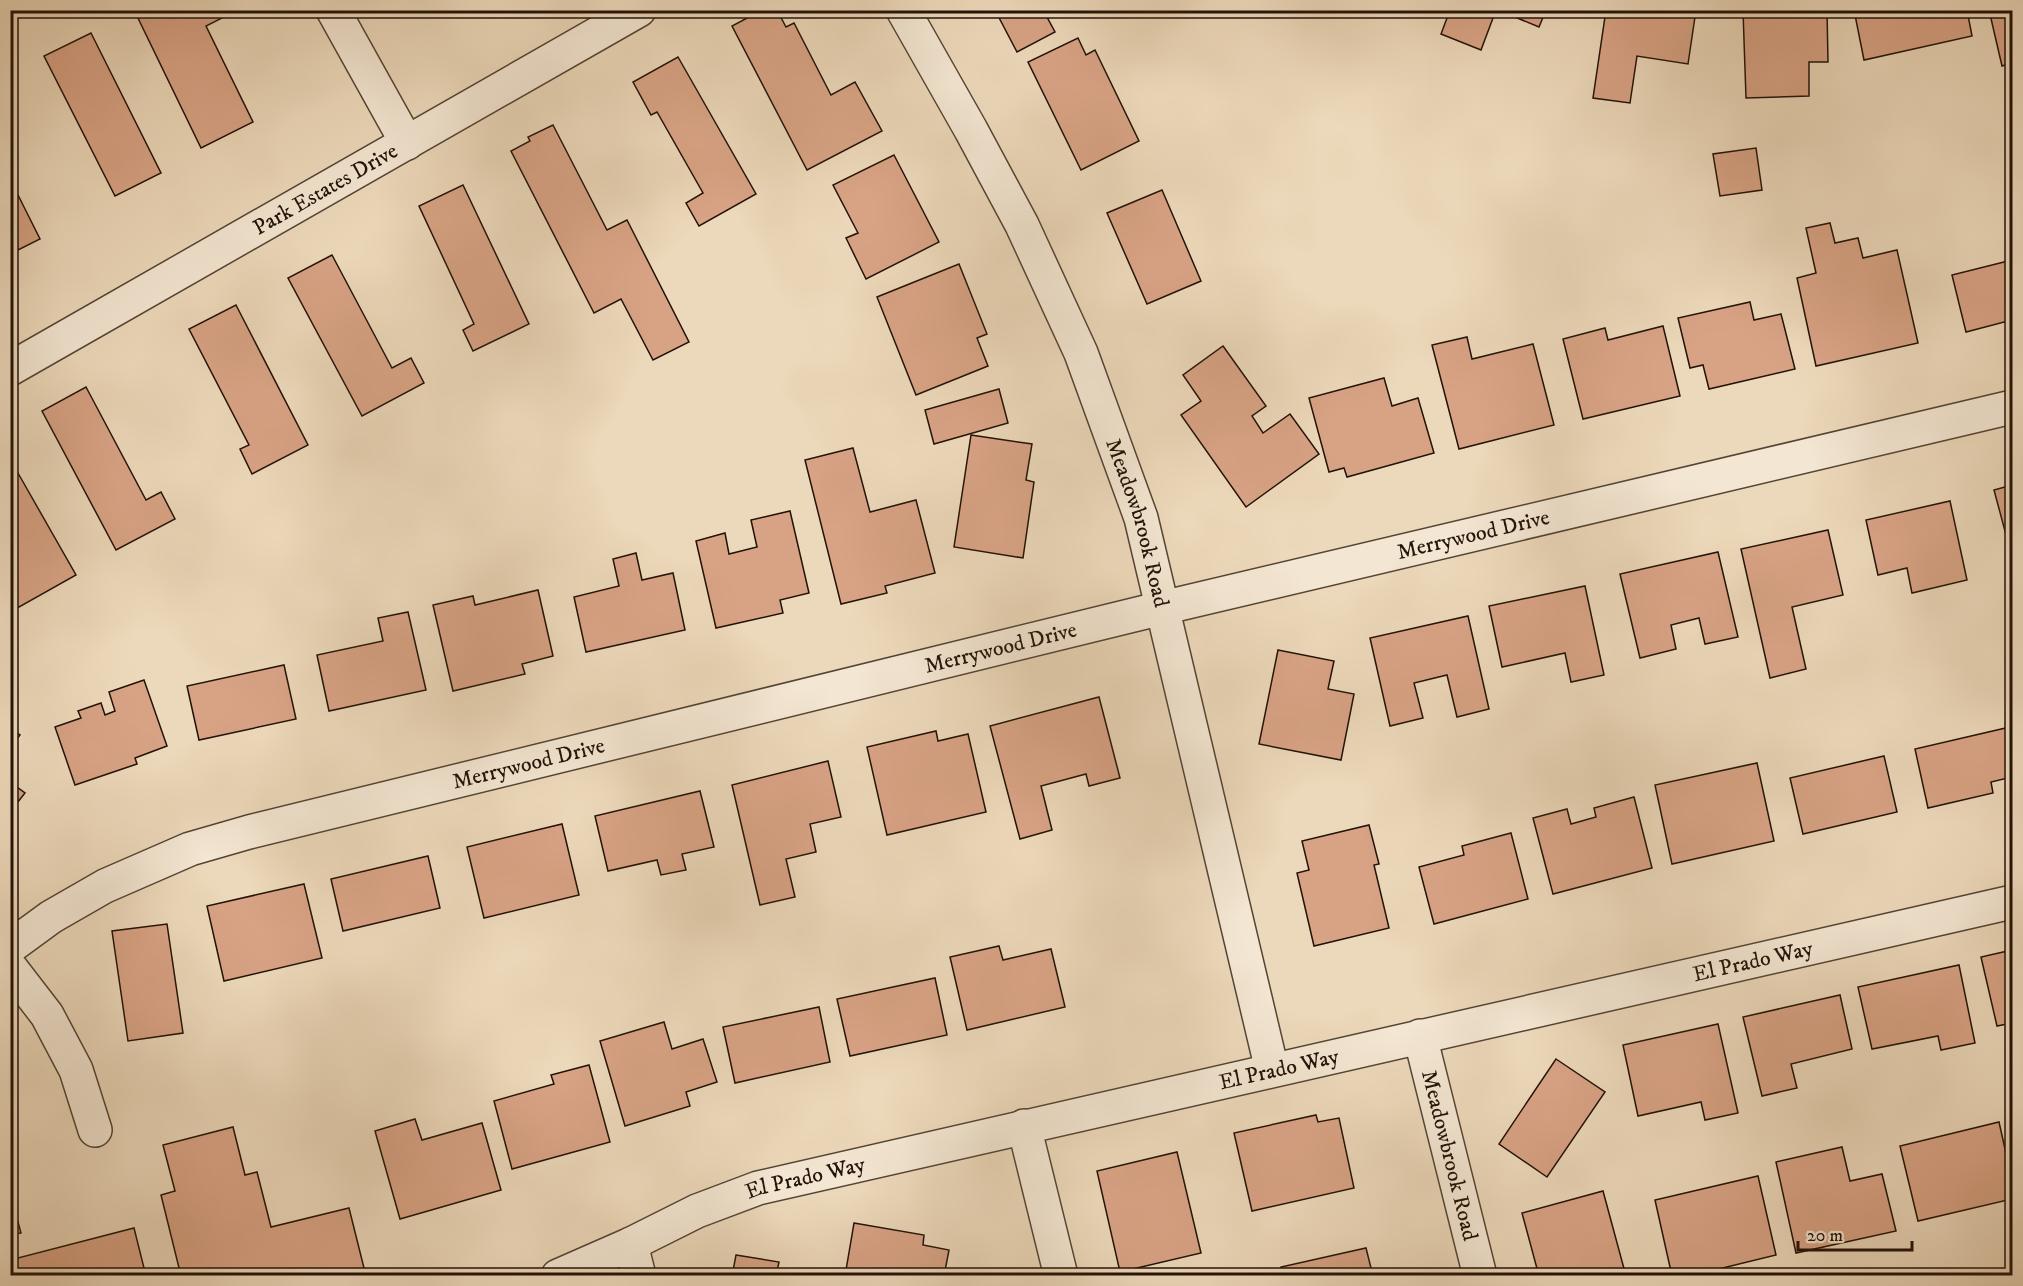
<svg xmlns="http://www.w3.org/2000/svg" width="2023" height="1286" font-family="'IM FELL DW Pica',serif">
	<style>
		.building { fill: #d8a385; stroke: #221208; stroke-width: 1.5 }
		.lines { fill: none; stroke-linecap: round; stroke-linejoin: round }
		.street-casing { stroke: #544434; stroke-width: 36 }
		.street { stroke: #f3e6d2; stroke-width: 33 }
		.labels { text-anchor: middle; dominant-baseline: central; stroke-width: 5; stroke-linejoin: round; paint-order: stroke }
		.street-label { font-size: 22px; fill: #221208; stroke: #f3e6d2 }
	</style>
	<rect width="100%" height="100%" fill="#ecd8ba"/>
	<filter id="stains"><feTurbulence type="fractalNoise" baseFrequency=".00333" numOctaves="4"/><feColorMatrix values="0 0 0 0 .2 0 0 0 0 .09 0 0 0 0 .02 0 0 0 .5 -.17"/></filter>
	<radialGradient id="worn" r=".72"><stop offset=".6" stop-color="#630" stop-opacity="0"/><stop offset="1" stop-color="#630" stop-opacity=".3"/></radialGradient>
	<g class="building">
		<path d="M150,10H226L228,15L206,26L253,122L201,148L137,16Z"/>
		<path d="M762,10H777L786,27L794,23L831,95L855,82L882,131L807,170L732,26Z"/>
		<path d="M995,10H1060L1047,17L1055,32L1017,52Z"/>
		<path d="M1450,10H1496L1481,50L1441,34Z"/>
		<path d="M1498,10H1546L1539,27Z"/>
		<path d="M1606,10H1696L1688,64L1637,56L1630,103L1593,98Z"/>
		<path d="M1827,10L1828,62H1809V96L1746,98L1743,11Z"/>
		<path d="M1854,10H1967L1972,36L1864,60Z"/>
		<path d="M1989,10H2012V63L2002,66Z"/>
		<path d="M91,33L161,173L115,196L44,56Z"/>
		<path d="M1078,38L1086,55L1095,50L1139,141L1081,170L1028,62Z"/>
		<path d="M678,57L756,194L699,226L686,203L703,193L657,112L651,115L633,82Z"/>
		<path d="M553,125L607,230L627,220L689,342L653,360L621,299L594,313L511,151L530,141L528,137Z"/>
		<path d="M1756,148L1762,190L1720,196L1713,154Z"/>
		<path d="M894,155L939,242L866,279L846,238L858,233L833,185Z"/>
		<path d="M10,179L40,239L10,254Z"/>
		<path d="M463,185L529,324L473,351L463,330L474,324L419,206Z"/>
		<path d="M1162,190L1201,281L1147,304L1107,213Z"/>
		<path d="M1830,223L1835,243L1858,238L1863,258L1897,250L1918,343L1816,366L1797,278L1816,273L1806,228Z"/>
		<path d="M332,255L392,368L411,358L424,383L362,416L288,278Z"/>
		<path d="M2012,260V320L1966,332L1952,275Z"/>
		<path d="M959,264L987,334L977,338L988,366L916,395L877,297Z"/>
		<path d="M1750,302L1754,320L1781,314L1795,369L1709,389L1703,365L1690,368L1678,318Z"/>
		<path d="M236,305L308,445L252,474L240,449L249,445L189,329Z"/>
		<path d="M1663,326L1680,396L1583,419L1563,339L1605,328L1608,340Z"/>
		<path d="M1467,337L1472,359L1533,344L1554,425L1459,449L1432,345Z"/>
		<path d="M1223,346L1266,406L1252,416L1263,433L1290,414L1319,454L1246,507L1181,415L1201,401L1183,375Z"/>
		<path d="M1384,378L1392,406L1418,398L1434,453L1347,477L1344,468L1329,472L1309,398Z"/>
		<path d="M86,387L146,500L161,492L175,519L116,550L42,411Z"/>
		<path d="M999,389L1008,423L934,444L925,410Z"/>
		<path d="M971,435L1032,444L1026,480L1034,482L1023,558L954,547Z"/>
		<path d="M853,448L870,512L916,500L935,573L885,586L887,593L841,604L805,460Z"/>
		<path d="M10,459L76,575L12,611L10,607V576L14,574L10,568Z"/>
		<path d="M2012,485V545L2009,546L1994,490Z"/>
		<path d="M1950,501L1967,580L1912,593L1907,568L1878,575L1866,520Z"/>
		<path d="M790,511L809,593L780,600L783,613L716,628L696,541L725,533L729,554L757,547L751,520Z"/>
		<path d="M1828,530L1843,595L1792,607L1806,669L1770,678L1741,549Z"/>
		<path d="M1718,552L1738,637L1705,644L1699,618L1671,625L1676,649L1640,658L1620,574Z"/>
		<path d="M636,553L642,580L673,573L685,630L586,652L574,597L619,586L613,559Z"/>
		<path d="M1585,586L1604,675L1571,682L1565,653L1502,667L1489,606Z"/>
		<path d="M538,590L553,656L522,664L525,674L453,691L433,605L473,596L475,605Z"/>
		<path d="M408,612L426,690L329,711L317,655L383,641L378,618Z"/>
		<path d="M1468,616L1489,709L1457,717L1447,675L1414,683L1423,718L1390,726L1370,638Z"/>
		<path d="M1278,650L1334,661L1328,689L1354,694L1341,760L1259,744Z"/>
		<path d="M284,665L296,719L199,740L187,686Z"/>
		<path d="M144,680L167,746L135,758L137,764L75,785L55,727L81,718L78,711L101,703L105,715L115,711L109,692Z"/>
		<path d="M1099,697L1120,778L1089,786L1086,774L1041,786L1052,830L1020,839L990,726Z"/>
		<path d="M2010,727L2012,739V777L1991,782L1993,793L1928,808L1915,749Z"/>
		<path d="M10,728L20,735L10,748Z"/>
		<path d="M936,731L938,741L968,734L986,812L887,835L867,747Z"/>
		<path d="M1884,756L1897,812L1803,834L1790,778Z"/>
		<path d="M828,761L841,817L810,824L816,852L786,859L795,897L760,905L732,785Z"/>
		<path d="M1757,763L1774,841L1672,864L1655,785Z"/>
		<path d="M10,782L25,793L10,812Z"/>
		<path d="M700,791L714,847L682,854L686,870L661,875L657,860L608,871L595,816Z"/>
		<path d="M1634,797L1652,868L1553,894L1533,818L1567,809L1571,824L1596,817L1594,808Z"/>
		<path d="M562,824L579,895L484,918L467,847Z"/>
		<path d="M1369,825L1379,864L1374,865L1389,928L1314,946L1297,873L1309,870L1302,841Z"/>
		<path d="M1511,833L1528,899L1434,924L1419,867L1464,855L1462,846Z"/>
		<path d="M428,856L440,908L343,931L331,879Z"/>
		<path d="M304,884L322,958L224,981L207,906Z"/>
		<path d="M167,924L183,1033L128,1041L112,931Z"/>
		<path d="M999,946L1003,960L1051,949L1065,1007L967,1030L950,957Z"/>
		<path d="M2012,950V1023L1997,1026L1981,957Z"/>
		<path d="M1959,965L1975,1043L1941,1050L1938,1036L1872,1049L1858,987Z"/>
		<path d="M935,978L947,1035L850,1056L837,999Z"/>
		<path d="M1840,995L1852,1049L1791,1064L1797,1088L1762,1096L1743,1017Z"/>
		<path d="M819,1007L830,1062L735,1083L723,1027Z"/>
		<path d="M664,1022L672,1049L703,1039L717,1082L686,1092L690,1106L625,1126L600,1041Z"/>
		<path d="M1718,1024L1738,1113L1705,1120L1701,1102L1638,1116L1623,1045Z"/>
		<path d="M1556,1059L1605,1092L1547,1177L1499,1144Z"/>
		<path d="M589,1065L610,1142L512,1169L494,1101L554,1084L551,1075Z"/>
		<path d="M1316,1115L1318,1122L1339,1118L1354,1188L1252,1211L1234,1133Z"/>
		<path d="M415,1119L422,1140L482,1123L501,1190L400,1219L375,1131Z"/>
		<path d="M1999,1122L2012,1180V1199L1918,1221L1900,1146Z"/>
		<path d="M233,1127L245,1175L257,1172L271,1227L349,1208L366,1276H181L161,1195L175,1191L163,1145Z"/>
		<path d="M1842,1147L1850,1181L1882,1174L1896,1231L1796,1253L1776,1162Z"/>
		<path d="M1177,1152L1201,1253L1120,1272L1097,1171Z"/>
		<path d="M1758,1176L1776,1255L1690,1276H1672L1655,1200Z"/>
		<path d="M1603,1191L1626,1276H1539L1522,1213Z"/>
		<path d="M10,1193L21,1233L10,1235Z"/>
		<path d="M854,1223L924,1235L923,1245L949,1250L944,1276H845Z"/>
		<path d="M134,1228L146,1276H10V1260Z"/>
		<path d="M1366,1248L1373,1276H1283L1281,1267Z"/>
		<path d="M736,1255L779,1262L776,1276H732Z"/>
	</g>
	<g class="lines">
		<defs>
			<g id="street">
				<path d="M333,10L407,143"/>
				<path id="s1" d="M903,10L971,130L1022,225L1081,353L1141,518L1272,1070"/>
				<path id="s2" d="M10,369L639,10"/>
				<path id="s3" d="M10,947L51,917L105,886L190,849L249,832L1162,608L2012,407"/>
				<path d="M10,967L47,1015L76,1070L95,1130"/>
				<path id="s4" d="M1420,1036L1480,1276"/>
				<path d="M1024,1126L1061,1276"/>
				<path d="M631,1244L639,1276"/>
				<path id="s5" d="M558,1276L631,1244L697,1211L758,1188L2012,902"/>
			</g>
		</defs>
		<use href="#street" class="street-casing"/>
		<use href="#street" class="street"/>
	</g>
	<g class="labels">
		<g class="street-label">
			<text stroke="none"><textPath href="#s2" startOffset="363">Park Estates Drive</textPath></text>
			<text stroke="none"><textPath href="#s1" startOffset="566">Meadowbrook Road</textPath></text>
			<text stroke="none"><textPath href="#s3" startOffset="1527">Merrywood Drive</textPath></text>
			<text stroke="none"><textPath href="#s3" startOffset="1041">Merrywood Drive</textPath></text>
			<text stroke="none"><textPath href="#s3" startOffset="555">Merrywood Drive</textPath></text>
			<text stroke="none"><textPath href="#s5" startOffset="1239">El Prado Way</textPath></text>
			<text stroke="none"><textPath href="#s5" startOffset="753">El Prado Way</textPath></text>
			<text stroke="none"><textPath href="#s4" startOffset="123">Meadowbrook Road</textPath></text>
			<text stroke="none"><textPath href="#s5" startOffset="267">El Prado Way</textPath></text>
		</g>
	</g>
	<rect width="2023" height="1286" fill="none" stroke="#ecd8ba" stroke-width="36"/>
	<rect x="12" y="12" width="1999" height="1262" fill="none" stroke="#221208" stroke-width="3"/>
	<rect x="18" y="18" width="1987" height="1250" fill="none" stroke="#221208" stroke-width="1.5"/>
	<path d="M1798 1241v9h114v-9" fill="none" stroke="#221208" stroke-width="3"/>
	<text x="1807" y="1241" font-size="18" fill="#221208" stroke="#f3e6d2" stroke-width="4.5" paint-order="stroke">20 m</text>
	<rect width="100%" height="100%" filter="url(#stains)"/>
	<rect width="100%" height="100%" fill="url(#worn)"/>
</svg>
